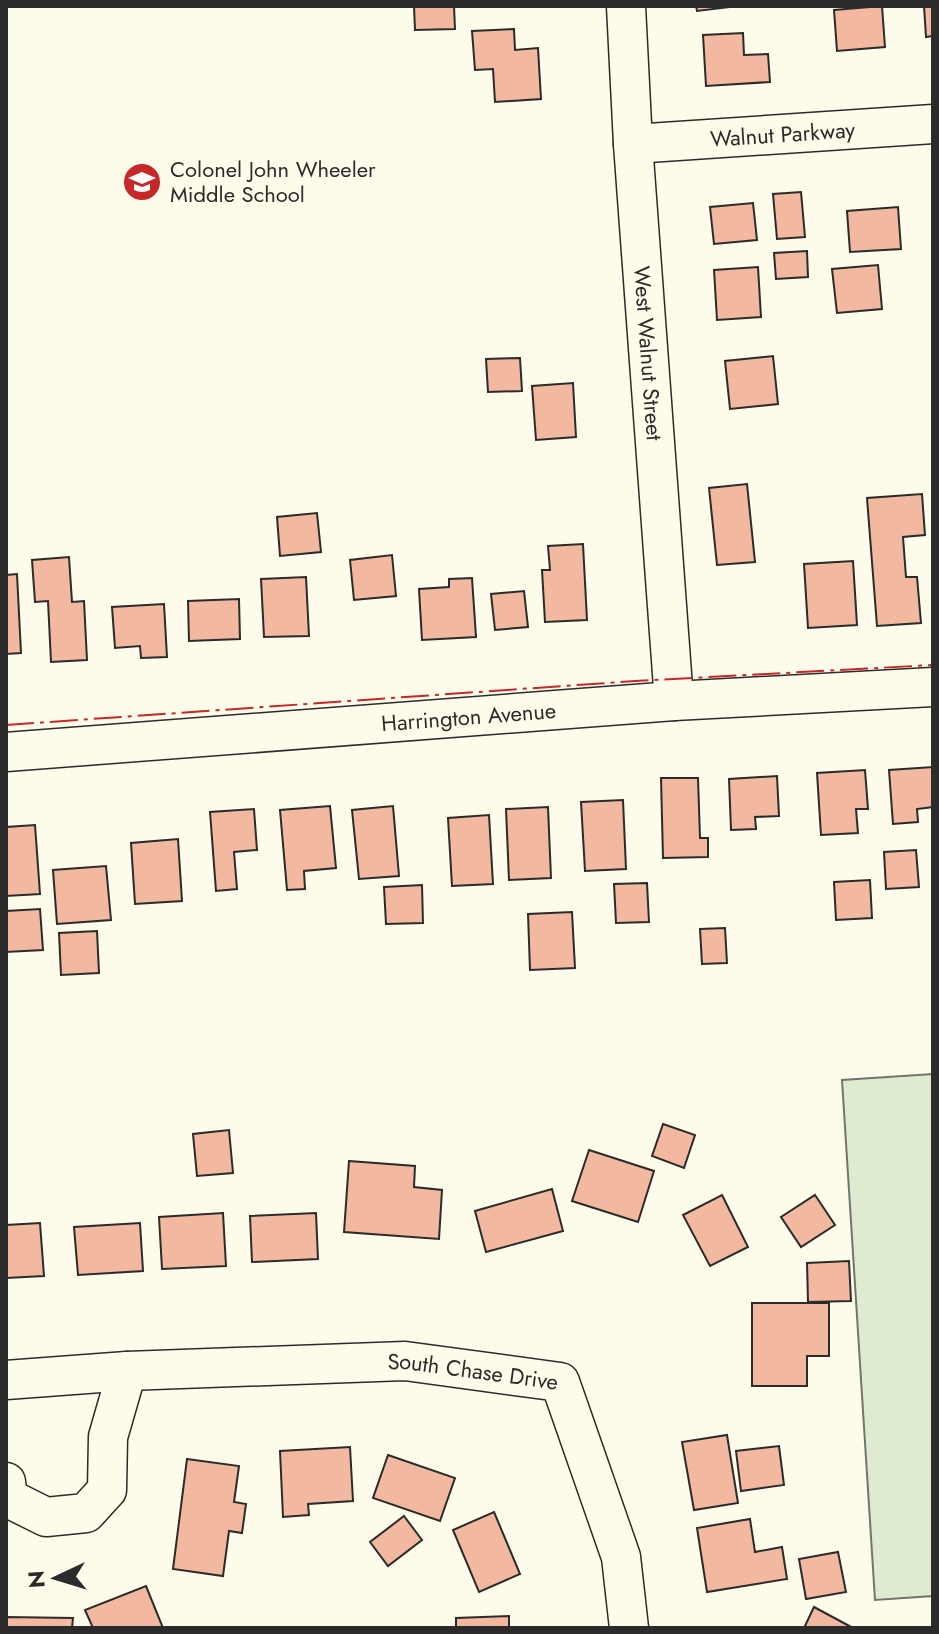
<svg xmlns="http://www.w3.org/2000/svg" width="939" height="1634" font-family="Jost,sans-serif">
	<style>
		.green { fill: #deebd1; stroke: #74746e; stroke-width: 2 }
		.building { fill: #f2b8a0; stroke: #2b2b2b; stroke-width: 2 }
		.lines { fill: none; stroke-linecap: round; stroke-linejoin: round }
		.minor-casing { stroke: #2b2b2b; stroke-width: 41 }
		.minor { stroke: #fdfbea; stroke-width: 38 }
		.power { stroke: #c62828; stroke-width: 2; stroke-dasharray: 28 6 4 6; stroke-linecap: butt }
		.labels { text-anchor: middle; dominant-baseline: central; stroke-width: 6; stroke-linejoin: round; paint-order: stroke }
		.street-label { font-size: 22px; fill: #2b2b2b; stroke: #fdfbea }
		.poi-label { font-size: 22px; fill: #2b2b2b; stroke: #fdfbea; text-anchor: start }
	</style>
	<rect width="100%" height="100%" fill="#fdfbea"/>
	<path class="green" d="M933,1074V1596L875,1600L842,1080Z"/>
	<g class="building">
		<path d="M414,6H454L455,29L415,30Z"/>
		<path d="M696,6H738L697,11Z"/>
		<path d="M882,6L885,47L837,51L834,10Z"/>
		<path d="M924,6H933V36L926,37Z"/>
		<path d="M514,29L515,50L538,48L541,99L495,102L493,69L475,70L472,31Z"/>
		<path d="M743,33L744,55L768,54L770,82L706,86L703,35Z"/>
		<path d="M801,192L805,237L777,239L773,194Z"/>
		<path d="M753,203L757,240L714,244L710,207Z"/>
		<path d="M898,207L901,249L850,252L847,211Z"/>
		<path d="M807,251L808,277L776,279L774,253Z"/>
		<path d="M878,265L882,309L837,313L832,269Z"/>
		<path d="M758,267L761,317L717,320L714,270Z"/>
		<path d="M773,356L778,404L730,409L725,361Z"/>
		<path d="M520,358L522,391L488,392L486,359Z"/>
		<path d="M573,383L576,437L536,440L532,386Z"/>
		<path d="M747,484L755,562L717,565L709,488Z"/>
		<path d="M922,494L925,535L903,537L906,577H917L921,623L877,626L867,498Z"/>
		<path d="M317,513L321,552L280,556L277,517Z"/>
		<path d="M583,544L587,620L545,622L542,570H550L548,546Z"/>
		<path d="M392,555L396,596L354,600L350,560Z"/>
		<path d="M69,557L72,602L84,601L87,660L51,662L48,601L35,602L32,560Z"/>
		<path d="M853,561L857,625L808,628L804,564Z"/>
		<path d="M17,574L21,653L6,654V575Z"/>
		<path d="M306,577L309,636L264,637L261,579Z"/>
		<path d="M472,578L476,637L422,640L419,589L449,587V579Z"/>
		<path d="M524,591L528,627L495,630L491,594Z"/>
		<path d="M239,599L240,639L189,641L188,601Z"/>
		<path d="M164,604L167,657L141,658L140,646L115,648L112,607Z"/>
		<path d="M933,767V807L917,809L918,822L893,824L889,770Z"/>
		<path d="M865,770L868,809H856L858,833L821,835L817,773Z"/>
		<path d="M777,776L779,816L755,817L756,829L731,830L729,779Z"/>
		<path d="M661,778H698L700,838H708V857L663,858Z"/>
		<path d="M623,800L626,869L585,871L581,802Z"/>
		<path d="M330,806L336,868L304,871L305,889L287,890L280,810Z"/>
		<path d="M393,806L399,876L359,879L352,810Z"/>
		<path d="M548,807L551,878L509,880L506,809Z"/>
		<path d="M254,809L257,850L234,852L237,889L216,891L210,812Z"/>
		<path d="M489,815L493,884L452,886L448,818Z"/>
		<path d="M35,825L40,894L6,896V827Z"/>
		<path d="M178,839L182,901L135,904L131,843Z"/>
		<path d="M916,850L919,887L886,889L884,852Z"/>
		<path d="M106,866L111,920L57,924L53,870Z"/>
		<path d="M870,880L872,918L836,920L834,882Z"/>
		<path d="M647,883L649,922L616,923L614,884Z"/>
		<path d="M422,885L423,923L386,924L384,887Z"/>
		<path d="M40,909L43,950L6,952V911Z"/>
		<path d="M572,912L575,968L530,970L528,914Z"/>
		<path d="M725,928L727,963L702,964L700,929Z"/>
		<path d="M97,931L99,973L61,975L59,933Z"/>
		<path d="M663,1124L695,1135L684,1168L652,1156Z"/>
		<path d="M229,1130L233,1173L197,1176L193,1134Z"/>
		<path d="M589,1150L654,1171L638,1222L572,1201Z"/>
		<path d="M349,1161L415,1166L414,1187L442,1190L439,1239L344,1232Z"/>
		<path d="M552,1189L563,1231L486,1252L475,1211Z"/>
		<path d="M722,1195L748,1247L710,1266L683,1215Z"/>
		<path d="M815,1195L835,1225L801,1247L781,1217Z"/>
		<path d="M223,1213L226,1266L162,1269L159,1217Z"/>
		<path d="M316,1213L318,1259L252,1262L250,1216Z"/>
		<path d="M40,1223L44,1276L6,1278V1225Z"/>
		<path d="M140,1223L143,1271L78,1275L74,1227Z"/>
		<path d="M849,1261L851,1301L808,1302L807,1263Z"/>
		<path d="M752,1303H829V1356H807V1386H752Z"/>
		<path d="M727,1435L738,1503L694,1510L682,1442Z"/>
		<path d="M779,1446L784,1485L741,1491L736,1451Z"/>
		<path d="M350,1447L353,1501L308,1504L309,1515L283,1517L280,1451Z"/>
		<path d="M388,1455L455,1478L440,1521L373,1498Z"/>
		<path d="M187,1459L239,1466L234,1502L246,1504L242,1533L229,1531L223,1576L173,1569Z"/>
		<path d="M494,1512L520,1574L479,1592L453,1530Z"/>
		<path d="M404,1516L422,1540L388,1566L370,1542Z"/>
		<path d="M750,1519L755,1552L782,1547L787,1579L707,1592L697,1528Z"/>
		<path d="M838,1552L846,1592L806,1599L799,1559Z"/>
		<path d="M146,1586L163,1628H93L85,1610Z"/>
		<path d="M814,1607L853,1628H804Z"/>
		<path d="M509,1616V1628H456V1618Z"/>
		<path d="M6,1617L73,1618L72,1628H6Z"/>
	</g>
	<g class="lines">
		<defs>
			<g id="minor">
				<path id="s1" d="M626,6L633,144L674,701"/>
				<path id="s2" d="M633,144L933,124"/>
				<path id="s3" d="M6,752L674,701L933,687"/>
				<path id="s4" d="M6,1380L127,1371L405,1361L560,1382L621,1557L629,1628"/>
				<path d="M6,1482L8,1498L46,1517L86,1513L107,1490L108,1437L127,1371"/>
			</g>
		</defs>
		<use href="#minor" class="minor-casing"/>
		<use href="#minor" class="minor"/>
		<path class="power" d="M6,725L635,681L933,665"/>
	</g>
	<defs>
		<symbol id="school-disc" viewBox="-11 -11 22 22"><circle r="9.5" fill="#c62828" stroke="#fdfbea"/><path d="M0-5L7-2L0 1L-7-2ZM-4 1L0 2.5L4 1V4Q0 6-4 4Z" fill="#fff"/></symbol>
	</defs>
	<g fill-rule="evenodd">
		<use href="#school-disc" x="120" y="160" width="44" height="44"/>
	</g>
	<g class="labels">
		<g class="street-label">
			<text stroke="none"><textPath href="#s2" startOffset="150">Walnut Parkway</textPath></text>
			<text stroke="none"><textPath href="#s1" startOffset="348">West Walnut Street</textPath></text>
			<text stroke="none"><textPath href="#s3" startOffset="464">Harrington Avenue</textPath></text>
			<text stroke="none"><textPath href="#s4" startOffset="468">South Chase Drive</textPath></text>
		</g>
		<g class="poi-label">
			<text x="170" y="169">Colonel John Wheeler<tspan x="170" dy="25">Middle School</tspan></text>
		</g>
	</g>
	<rect width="939" height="1634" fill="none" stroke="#2b2b2b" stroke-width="16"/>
	<g transform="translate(56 1578) rotate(266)" stroke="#fdfbea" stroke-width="6" paint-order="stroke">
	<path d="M0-6L14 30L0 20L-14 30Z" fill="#2b2b2b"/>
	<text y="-12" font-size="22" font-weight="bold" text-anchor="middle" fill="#2b2b2b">N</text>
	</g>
</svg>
